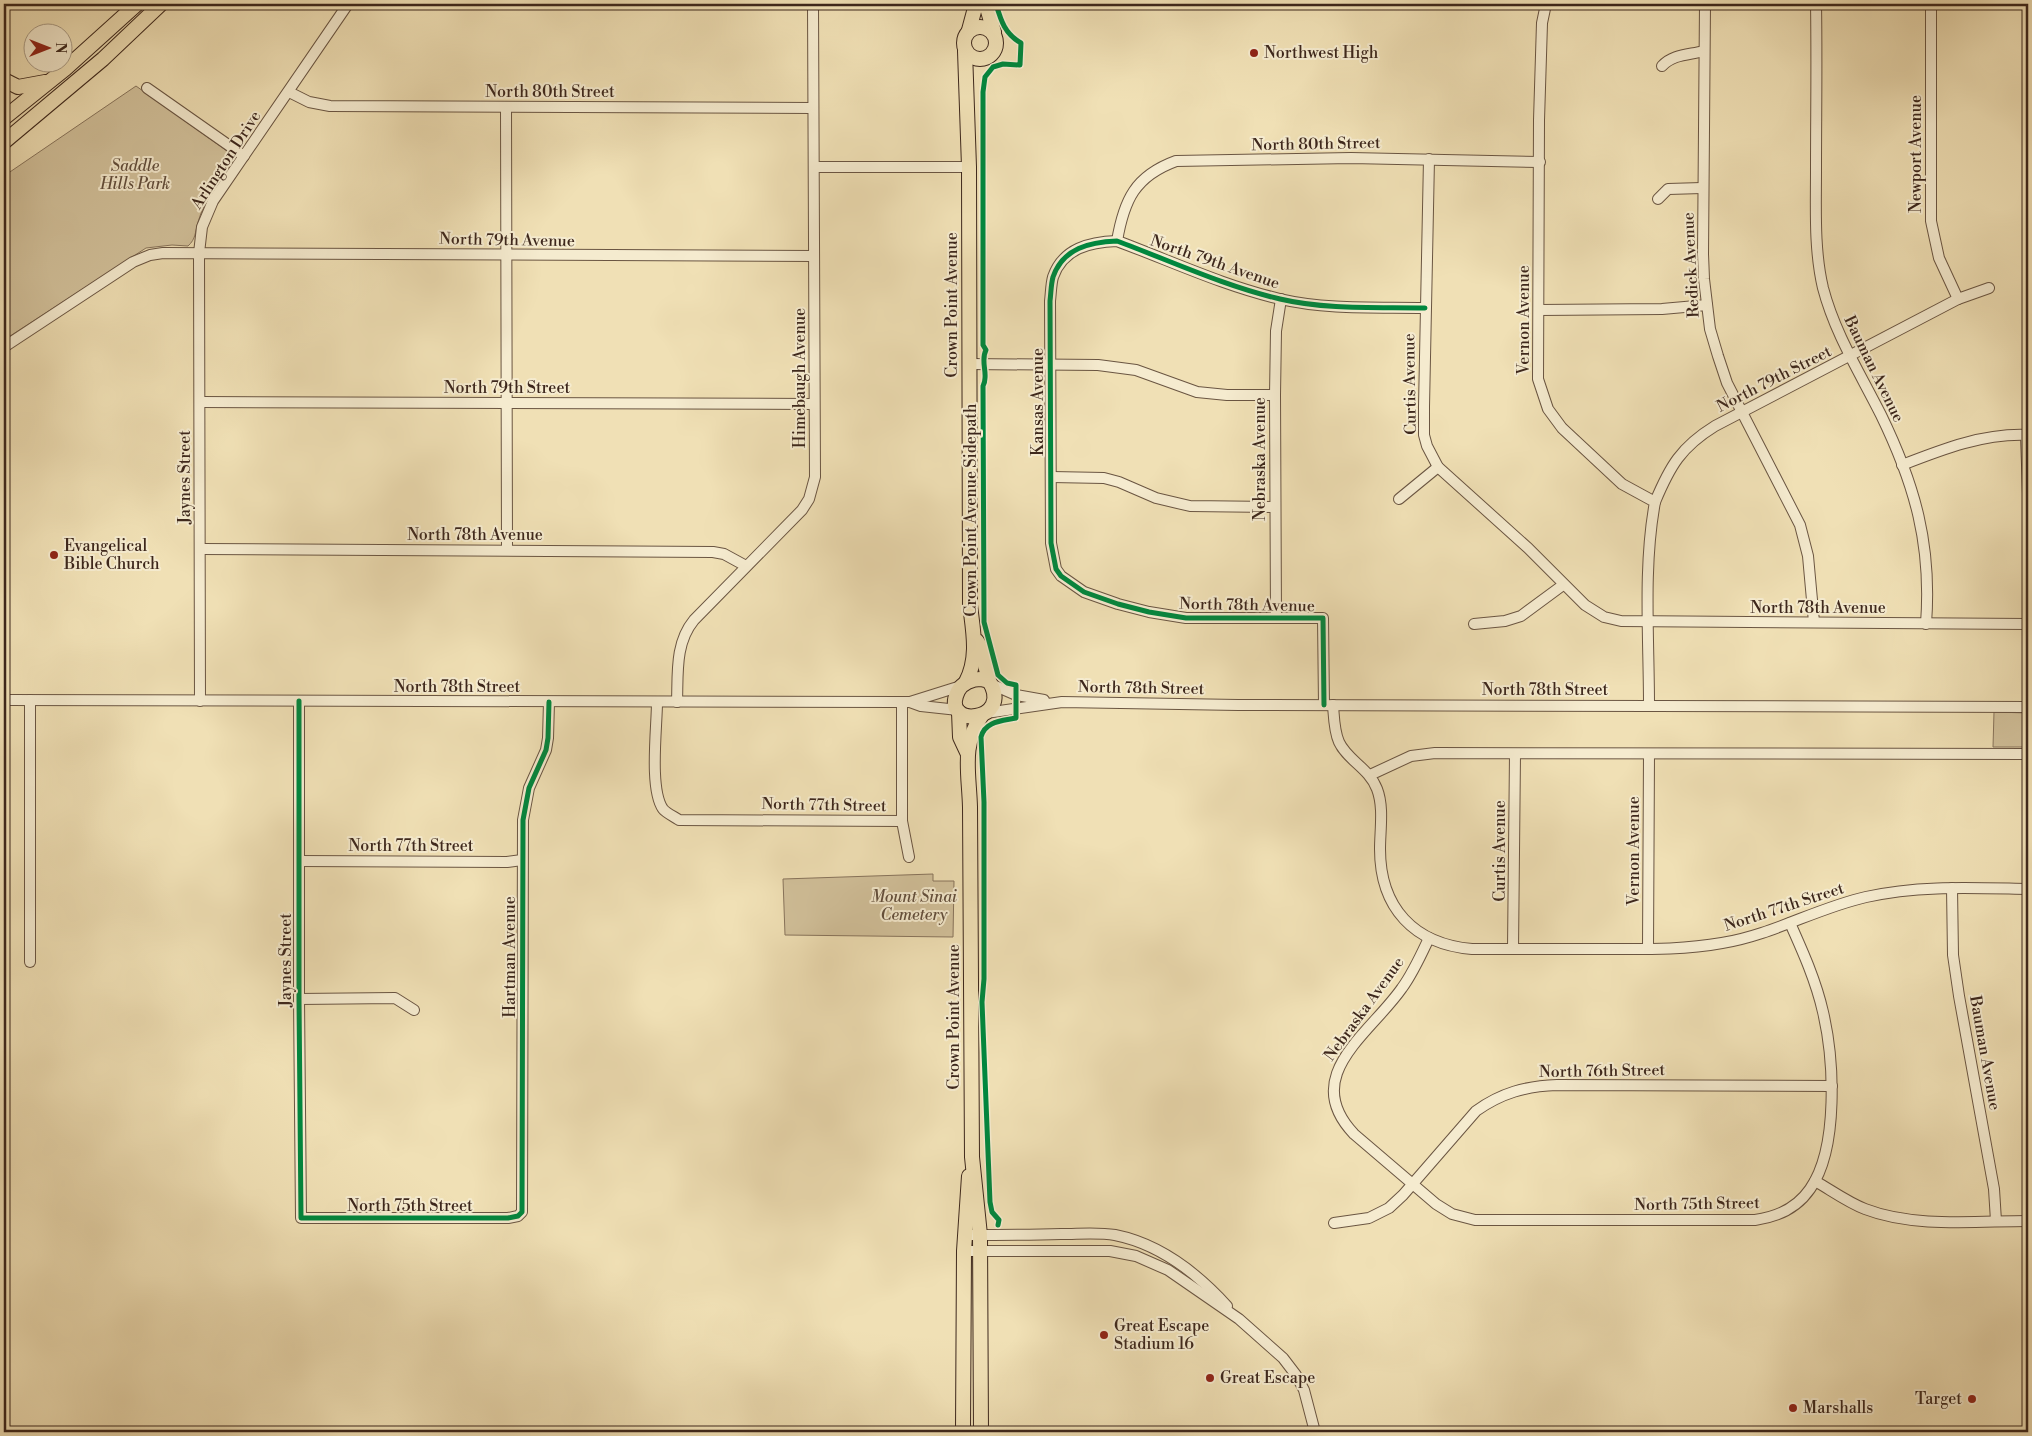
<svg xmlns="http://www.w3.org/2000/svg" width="2032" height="1436" font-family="'Libre Bodoni',serif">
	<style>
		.green { fill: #d2c19b; stroke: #88745c }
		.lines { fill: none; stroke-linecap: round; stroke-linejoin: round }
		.minor-casing { stroke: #6a5542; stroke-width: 12 }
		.major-casing { stroke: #3d271c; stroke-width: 16 }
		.minor { stroke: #f5ebcf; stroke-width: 10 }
		.major { stroke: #f0e0b5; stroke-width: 14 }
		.cycleway-casing { stroke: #f5ebcf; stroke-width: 8 }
		.cycleway { stroke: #00873e; stroke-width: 5 }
		.poi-dot { fill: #8f2418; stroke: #f5ebcf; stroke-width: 2 }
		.labels { text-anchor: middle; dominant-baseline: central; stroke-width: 4; stroke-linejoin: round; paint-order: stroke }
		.poi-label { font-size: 16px; fill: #3d271c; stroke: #f5ebcf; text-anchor: start }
		.street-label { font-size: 16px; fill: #3d271c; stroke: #f5ebcf }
		.park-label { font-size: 16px; font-style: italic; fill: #624e3c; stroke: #f5ebcf }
	</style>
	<rect width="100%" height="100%" fill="#f0e0b5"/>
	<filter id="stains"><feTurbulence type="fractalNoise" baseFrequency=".004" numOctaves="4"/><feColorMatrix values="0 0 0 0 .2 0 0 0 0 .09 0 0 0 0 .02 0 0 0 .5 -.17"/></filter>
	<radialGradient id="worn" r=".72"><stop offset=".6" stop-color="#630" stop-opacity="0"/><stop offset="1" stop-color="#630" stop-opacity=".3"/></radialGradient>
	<g class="green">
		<path d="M136,86L234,156L233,164C221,182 204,200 198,222C195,232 196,239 188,246L172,245L146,248L4,340V176Z"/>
		<path d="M1994,712L2028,713V747H1993Z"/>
		<path d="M933,874V881H954L953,937L785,935L783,879Z"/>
	</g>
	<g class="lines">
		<defs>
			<g id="minor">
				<path d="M1546,4L1542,23L1539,120L1538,379L1548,409L1562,428L1622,484L1655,502C1643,567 1649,638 1649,705"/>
				<path d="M1705,4L1703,254L1704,279L1710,329L1718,356L1727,383L1800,525L1808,556L1814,622"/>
				<path d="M1816,4C1817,59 1816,115 1816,171C1816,209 1814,250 1823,288C1835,334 1860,373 1881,415C1915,485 1932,545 1926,624"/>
				<path d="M1931,4V221L1939,258L1958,299"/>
				<path d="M1662,66C1673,54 1689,55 1704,51"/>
				<path d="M147,88L244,156"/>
				<path d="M289,92L309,102L330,106L813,108"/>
				<path d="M506,107L507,550"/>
				<path d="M1429,159L1424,407V435L1427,446L1438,467L1528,548L1585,605L1604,617L1621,621L2028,624"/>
				<path d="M815,167H969"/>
				<path d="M1658,199L1668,189L1702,188"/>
				<path d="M1117,241C1124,200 1135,176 1176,161L1351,158L1540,162"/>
				<path d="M1539,310L1662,309L1707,305"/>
				<path d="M4,347L133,262L150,255L163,253L814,256"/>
				<path d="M969,364L1098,365L1136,370L1197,392L1227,395H1275"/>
				<path d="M200,402L814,404"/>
				<path d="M2026,435L2028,494"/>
				<path d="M1902,465C1943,449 1984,433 2028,435"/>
				<path d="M1052,477L1104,478L1119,482L1156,498L1190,506L1275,507"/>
				<path d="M1399,499L1438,467"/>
				<path d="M1655,502C1670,466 1681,447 1715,426L1958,299L1989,288"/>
				<path d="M201,549L713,552L724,554L746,566"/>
				<path d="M1276,618L1275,395L1276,331L1281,299"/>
				<path d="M1474,624L1505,621L1521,616L1563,585"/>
				<path d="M991,684L1016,695L1044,700"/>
				<path d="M4,700L902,702H910L961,686"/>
				<path d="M30,700V962"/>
				<path d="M200,701L199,253L202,227L213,201L348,4"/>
				<path d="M299,701V999L301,1218H508L518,1216L522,1212L523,820L529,788L546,750L548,738L549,702"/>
				<path d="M657,702C657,727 649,789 663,809C666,813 675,817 679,820L902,821"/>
				<path d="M677,702C678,673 675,643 694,620L802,510L809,499L815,477L813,4"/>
				<path d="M902,702V821L909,857"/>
				<path d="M910,702L921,706L958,710"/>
				<path d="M1324,705L1323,618H1186L1149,612L1118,604L1084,592L1061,576L1056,569L1051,543L1050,301C1051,293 1051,284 1053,277C1063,248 1090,242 1117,241C1171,261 1224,286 1280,299C1327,310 1377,307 1425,308"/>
				<path d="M1333,705C1334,717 1334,731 1339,742C1347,760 1369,768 1377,789C1384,807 1380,830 1380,849C1380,908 1414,944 1472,949C1516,949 1560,949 1605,949C1644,949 1683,950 1722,943C1772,935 1817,908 1866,897C1919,885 1974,888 2028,889"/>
				<path d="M986,713L1062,702L1238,705L2028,707"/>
				<path d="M1370,775L1411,756L1435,753L2028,754"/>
				<path d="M299,861L507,862L522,860"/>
				<path d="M1952,888L1953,955L1959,996L1994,1189L1996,1221"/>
				<path d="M1429,938C1421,955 1413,973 1402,988C1370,1034 1299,1076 1354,1134L1436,1204L1452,1214L1475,1220H1755C1777,1217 1797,1208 1810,1189C1839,1148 1834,1059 1823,1012C1816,981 1803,952 1790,923"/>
				<path d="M1513,949L1515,754"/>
				<path d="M1648,949L1649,754"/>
				<path d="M299,999L395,998L414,1010"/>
				<path d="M1815,1181C1831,1190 1847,1202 1865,1209C1914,1228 1976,1221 2028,1221"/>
				<path d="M1334,1223L1369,1218L1389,1208L1403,1195L1476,1111C1501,1093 1526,1086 1557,1085L1832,1086"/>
				<path d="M965,1235C997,1235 1029,1235 1061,1234C1079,1234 1098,1232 1115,1235C1160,1244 1197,1273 1227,1306"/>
				<path d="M964,1251H1110L1136,1256L1168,1270L1239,1319L1283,1358L1296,1375L1304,1390L1315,1432"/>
			</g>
			<g id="major">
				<path d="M986,4L994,32"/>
				<circle cx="980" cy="43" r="16"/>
				<path d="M969,30L976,4"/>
				<path d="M965,51L969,167L970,605C973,631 979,657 966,682"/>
				<path d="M4,80L18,87L45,82"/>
				<path d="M4,118L65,69L137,4"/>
				<path d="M4,142L103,59L161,4"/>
				<path d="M977,641L981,648L989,681"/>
				<path d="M981,679L989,681C1015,722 939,730 958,691C962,683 972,679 981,679Z"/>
				<path d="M959,712L960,737L967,752"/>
				<path d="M963,1432L964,1251L969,1176"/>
				<path d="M981,1432L980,1235L972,1157L970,807C969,772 961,745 982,715"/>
			</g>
		</defs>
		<use href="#minor" class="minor-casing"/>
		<use href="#major" class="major-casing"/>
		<use href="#minor" class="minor"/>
		<use href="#major" class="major"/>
		<defs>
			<g id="cycleway">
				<path d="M996,4C1001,21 1005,34 1021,43L1020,65L1003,64L993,67L985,77L983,92V345L986,350C981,359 986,369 985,378C985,381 984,384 983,386L984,622L998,675L1007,683L1016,685V718C1002,721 985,721 981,737L984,802V979L982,1002L990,1202L992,1212L999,1220L998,1225"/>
				<path d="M299,701V999L301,1218H508L518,1216L522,1212L523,820L529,788L546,750L548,738L549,702"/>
				<path d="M1324,705L1323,618H1186L1149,612L1118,604L1084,592L1061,576L1056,569L1051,543L1050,301C1051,293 1051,284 1053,277C1063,248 1090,242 1117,241C1171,261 1224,286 1280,299C1327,310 1377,307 1425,308"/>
			</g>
		</defs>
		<use href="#cycleway" class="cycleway-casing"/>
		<use href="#cycleway" class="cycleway"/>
	</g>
	<g class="poi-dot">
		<circle cx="1254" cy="53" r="5"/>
		<circle cx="54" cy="555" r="5"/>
		<circle cx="1104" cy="1335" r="5"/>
		<circle cx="1210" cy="1378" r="5"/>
		<circle cx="1972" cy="1399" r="5"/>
		<circle cx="1793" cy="1408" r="5"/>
	</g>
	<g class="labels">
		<g class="poi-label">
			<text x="1264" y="53">Northwest High</text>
			<text x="64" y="546">Evangelical<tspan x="64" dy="18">Bible Church</tspan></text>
			<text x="1114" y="1326">Great Escape<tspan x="1114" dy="18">Stadium 16</tspan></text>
			<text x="1220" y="1378">Great Escape</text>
			<text x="1962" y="1399" text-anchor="end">Target</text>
			<text x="1803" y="1408">Marshalls</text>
		</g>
		<g class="street-label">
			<text x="550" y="92">North 80th Street</text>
			<text transform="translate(1316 144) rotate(-1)">North 80th Street</text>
			<text transform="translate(1916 154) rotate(-90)">Newport Avenue</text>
			<text transform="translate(226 160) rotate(-57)">Arlington Drive</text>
			<text transform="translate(507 240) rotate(1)">North 79th Avenue</text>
			<text transform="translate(1215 262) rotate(19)">North 79th Avenue</text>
			<text transform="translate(1691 265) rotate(-93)">Redick Avenue</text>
			<text transform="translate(952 305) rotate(-90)">Crown Point Avenue</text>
			<text transform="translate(1524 320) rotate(-90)">Vernon Avenue</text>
			<text transform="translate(1874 369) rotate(64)">Bauman Avenue</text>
			<text transform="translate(800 378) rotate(-90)">Himebaugh Avenue</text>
			<text transform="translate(1774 379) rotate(-27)">North 79th Street</text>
			<text transform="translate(1410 384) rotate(-91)">Curtis Avenue</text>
			<text x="507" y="388">North 79th Street</text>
			<text transform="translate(1038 402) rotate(-90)">Kansas Avenue</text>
			<text transform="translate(1260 459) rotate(-90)">Nebraska Avenue</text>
			<text transform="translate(185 477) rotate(-90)">Jaynes Street</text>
			<text transform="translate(971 510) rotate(-90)">Crown Point Avenue Sidepath</text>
			<text x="475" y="535">North 78th Avenue</text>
			<text transform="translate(1247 605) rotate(1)">North 78th Avenue</text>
			<text x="1818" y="608">North 78th Avenue</text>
			<text x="457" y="687">North 78th Street</text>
			<text transform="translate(1141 688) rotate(1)">North 78th Street</text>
			<text x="1545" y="690">North 78th Street</text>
			<text transform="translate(824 805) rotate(1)">North 77th Street</text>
			<text x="411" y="846">North 77th Street</text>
			<text transform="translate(1500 851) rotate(-90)">Curtis Avenue</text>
			<text transform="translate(1634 851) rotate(-90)">Vernon Avenue</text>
			<text transform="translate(1784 907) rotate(-18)">North 77th Street</text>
			<text transform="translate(510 957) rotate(-90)">Hartman Avenue</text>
			<text transform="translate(286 960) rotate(-90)">Jaynes Street</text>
			<text transform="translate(1364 1009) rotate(-54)">Nebraska Avenue</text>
			<text transform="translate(954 1017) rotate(-90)">Crown Point Avenue</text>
			<text transform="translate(1985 1053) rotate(80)">Bauman Avenue</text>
			<text transform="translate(1602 1071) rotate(-1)">North 76th Street</text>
			<text transform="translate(1697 1204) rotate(-1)">North 75th Street</text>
			<text x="410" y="1206">North 75th Street</text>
		</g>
		<g class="park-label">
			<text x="135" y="166">Saddle<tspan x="135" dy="18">Hills Park</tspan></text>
			<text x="914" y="897">Mount Sinai<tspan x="914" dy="18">Cemetery</tspan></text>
		</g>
	</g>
	<rect width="2032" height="1436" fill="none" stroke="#f0e0b5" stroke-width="20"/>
	<rect x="5" y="5" width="2022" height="1426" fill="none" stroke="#3d271c" stroke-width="2.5"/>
	<rect x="10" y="10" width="2012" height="1416" fill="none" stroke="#3d271c"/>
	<g transform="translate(48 48) rotate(90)"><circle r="24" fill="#f5ebcf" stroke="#ab9d87"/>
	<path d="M0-4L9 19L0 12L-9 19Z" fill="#8f2418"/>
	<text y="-8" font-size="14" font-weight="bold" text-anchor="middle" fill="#3d271c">N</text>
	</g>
	<rect width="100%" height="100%" filter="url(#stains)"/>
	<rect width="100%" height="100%" fill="url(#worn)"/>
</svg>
